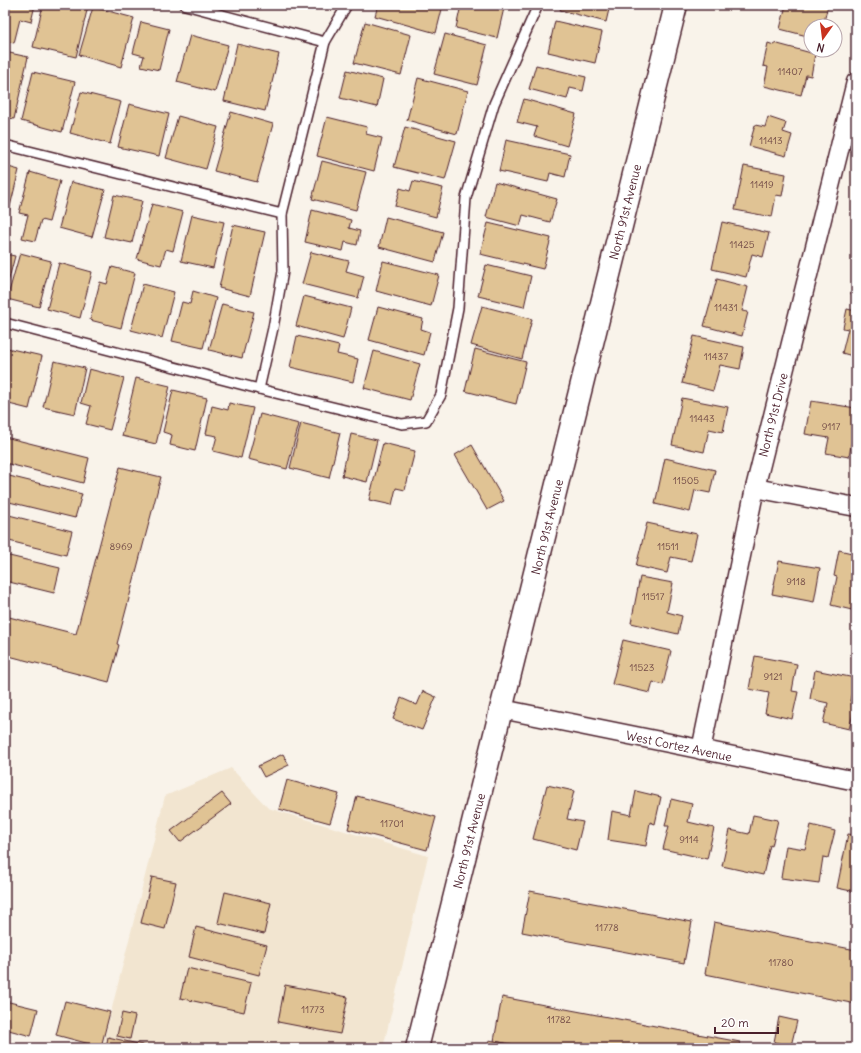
<svg xmlns="http://www.w3.org/2000/svg" width="861" height="1053" font-family="Delius,sans-serif">
	<style>
		.built { fill: #f2e5d0 }
		.building { fill: #e0c394; stroke: #4a1f2b }
		.lines { fill: none; stroke-linecap: round; stroke-linejoin: round }
		.service-casing { stroke: #4a1f2b; stroke-width: 12 }
		.minor-casing { stroke: #4a1f2b; stroke-width: 21 }
		.secondary-casing { stroke: #4a1f2b; stroke-width: 25 }
		.service { stroke: #fff; stroke-width: 9 }
		.minor { stroke: #fff; stroke-width: 18 }
		.secondary { stroke: #fff; stroke-width: 22 }
		.labels { text-anchor: middle; dominant-baseline: central; stroke-width: 3; stroke-linejoin: round; paint-order: stroke }
		.number-label { font-size: 10px; fill: #704845 }
		.street-label { font-size: 12px; fill: #4a1f2b; stroke: #fff }
	</style>
	<rect width="100%" height="100%" fill="#f9f3ea"/>
	<filter id="ink" filterUnits="userSpaceOnUse"><feTurbulence type="fractalNoise" baseFrequency=".025" numOctaves="2"/><feDisplacementMap in="SourceGraphic" scale="8" xChannelSelector="R" yChannelSelector="G"/><feConvolveMatrix kernelMatrix="1 2 1 2 8 2 1 2 1" color-interpolation-filters="sRGB"/></filter>
	<g filter="url(#ink)">
		<path class="built" d="M231,768L268,808L428,856L383,1048H102L165,796Z"/>
		<g class="building">
			<path d="M5,5H35L31,22L20,19L14,43L5,41Z"/>
			<path d="M43,5L88,6L76,57L33,47Z"/>
			<path d="M378,5H443L436,33L375,16Z"/>
			<path d="M461,5H493L504,8L497,38L456,28Z"/>
			<path d="M562,5H610L606,22L560,10Z"/>
			<path d="M786,5H828L823,26H811V37L780,29Z"/>
			<path d="M93,7L134,18L121,67L79,55Z"/>
			<path d="M555,21L602,32L595,63L548,52Z"/>
			<path d="M141,22L169,29L159,70L141,66L144,56L133,53Z"/>
			<path d="M365,22L411,35L401,75L354,63Z"/>
			<path d="M445,34L487,45L477,85L434,74Z"/>
			<path d="M190,35L228,45L215,92L177,82Z"/>
			<path d="M768,43L774,45V43L815,54L811,76L806,75L801,95L764,86L768,67L763,66Z"/>
			<path d="M237,44L279,54L265,111L224,101Z"/>
			<path d="M5,52L28,57L14,119L5,117Z"/>
			<path d="M536,65L586,77L583,91L570,88L567,99L529,89Z"/>
			<path d="M347,70L383,79L377,107L340,98Z"/>
			<path d="M33,72L75,82L62,132L21,121Z"/>
			<path d="M418,78L468,91L457,134L407,120Z"/>
			<path d="M81,92L121,102L110,144L70,133Z"/>
			<path d="M524,99L576,114L567,146L534,136L537,127L517,122Z"/>
			<path d="M129,104L169,114L159,156L118,147Z"/>
			<path d="M231,112L273,124L257,182L214,171Z"/>
			<path d="M178,116L218,127L206,169L166,158Z"/>
			<path d="M327,117L367,127L366,134L382,138L374,171L317,156Z"/>
			<path d="M768,117L786,123L783,132L792,135L786,156L749,146L755,125L765,127Z"/>
			<path d="M405,127L456,141L445,180L394,167Z"/>
			<path d="M506,140L570,154L565,177L550,173L548,182L499,171Z"/>
			<path d="M322,161L366,172L356,210L312,199Z"/>
			<path d="M5,166L19,170L9,211L5,210Z"/>
			<path d="M744,166L786,174L782,196L776,195L772,217L735,210Z"/>
			<path d="M30,172L60,181L49,222L41,220L35,241L22,238L28,215L19,213Z"/>
			<path d="M413,181L443,188L436,217L395,206L400,188L410,191Z"/>
			<path d="M71,182L105,190L92,237L59,228Z"/>
			<path d="M495,182L557,199L550,222L523,215L520,226L486,217Z"/>
			<path d="M114,195L142,201L132,243L104,237Z"/>
			<path d="M152,204L183,212L173,251L166,249L161,265L137,259Z"/>
			<path d="M312,210L351,220L349,228L360,231L357,245L345,242L343,251L305,242Z"/>
			<path d="M192,215L224,222L213,268L181,261Z"/>
			<path d="M386,217L443,232L435,262L379,247Z"/>
			<path d="M722,222L769,233L763,257L752,254L746,277L712,269Z"/>
			<path d="M488,223L551,238L543,269L480,254Z"/>
			<path d="M233,225L265,232L250,296L219,288Z"/>
			<path d="M311,252L349,261L346,271L364,276L358,298L302,284Z"/>
			<path d="M20,253L51,261L39,307L7,299Z"/>
			<path d="M5,254L15,256L5,294Z"/>
			<path d="M383,261L439,275L431,306L376,291Z"/>
			<path d="M59,263L92,272L80,318L47,309Z"/>
			<path d="M486,265L531,276L524,307L478,296Z"/>
			<path d="M112,267L135,273L121,328L90,320L100,282L107,284Z"/>
			<path d="M856,275V295L851,294Z"/>
			<path d="M717,279L748,287L742,311L748,312L742,336L704,326Z"/>
			<path d="M143,284L174,292L162,338L131,330Z"/>
			<path d="M193,291L216,298L203,348L172,341L182,302L190,304Z"/>
			<path d="M304,296L351,308L343,339L296,326Z"/>
			<path d="M222,304L254,312L242,358L209,350Z"/>
			<path d="M482,306L532,319L522,359L471,345Z"/>
			<path d="M378,307L423,319L421,329L430,332L424,355L369,340Z"/>
			<path d="M847,309L856,311V357L842,353L848,329L843,328Z"/>
			<path d="M297,336L339,346L337,354L358,359L353,382L290,367Z"/>
			<path d="M694,336L744,347L740,369L720,365L713,391L682,383Z"/>
			<path d="M7,348L42,356L29,409L5,403L8,385L5,384V355Z"/>
			<path d="M475,349L526,362L516,404L465,391Z"/>
			<path d="M374,351L420,364L410,400L364,388Z"/>
			<path d="M54,361L85,368L75,414L43,407Z"/>
			<path d="M89,369L124,378L110,430L86,424L91,406L81,403Z"/>
			<path d="M136,378L170,386L156,444L122,436Z"/>
			<path d="M173,390L207,398L195,451L170,445L172,435L163,432Z"/>
			<path d="M682,398L728,407L723,432L709,429L704,452L672,445Z"/>
			<path d="M811,401L856,408V417L849,457L826,453L829,438L805,434Z"/>
			<path d="M229,403L253,408L241,458L213,451L217,436L206,434L212,406L228,410Z"/>
			<path d="M260,414L299,424L287,469L248,459Z"/>
			<path d="M301,423L340,433L329,478L290,468Z"/>
			<path d="M351,434L377,440L367,482L342,476Z"/>
			<path d="M5,437L89,458L83,483L5,463Z"/>
			<path d="M383,443L415,451L405,490L396,488L392,505L369,500Z"/>
			<path d="M472,445L504,501L487,510L455,455Z"/>
			<path d="M665,458L715,470L710,493L695,490L690,512L655,504Z"/>
			<path d="M120,467L161,477L117,644L119,645L109,682L5,655V616L76,634Z"/>
			<path d="M5,475L82,494L75,518L5,501Z"/>
			<path d="M5,514L72,531L66,555L5,540Z"/>
			<path d="M647,523L697,534L691,561L671,557L667,573L636,566Z"/>
			<path d="M839,550L856,554V611L831,605L837,577L834,576Z"/>
			<path d="M5,555L60,568L54,593L5,581Z"/>
			<path d="M779,561L820,568L814,602L772,594Z"/>
			<path d="M640,577L673,583L667,612L682,616L678,634L631,623Z"/>
			<path d="M623,640L671,651L663,685L653,682L650,693L612,684Z"/>
			<path d="M755,656L797,664L792,691L798,692L792,719L765,713L769,693L749,689Z"/>
			<path d="M815,670L855,678L850,701L856,703L849,729L823,723L828,703L810,699Z"/>
			<path d="M423,691L436,697L422,730L393,719L401,698L417,705Z"/>
			<path d="M283,754L289,765L264,777L258,766Z"/>
			<path d="M287,780L339,794L330,823L279,809Z"/>
			<path d="M547,785L574,791L567,819L583,822L576,850L533,839Z"/>
			<path d="M636,791L661,797L655,824L650,822L646,846L608,840L612,811L631,815Z"/>
			<path d="M222,793L231,804L180,842L171,831Z"/>
			<path d="M357,796L436,817L427,850L348,829Z"/>
			<path d="M671,799L692,804L688,822L714,828L707,859L663,849L669,826H665Z"/>
			<path d="M753,815L778,820L772,846L770,845L763,875L722,866L730,830L749,834Z"/>
			<path d="M811,825L835,831L828,858L823,857L819,883L781,878L786,846L805,849Z"/>
			<path d="M848,834L856,835V892L837,888Z"/>
			<path d="M152,877L176,882L165,929L141,923Z"/>
			<path d="M530,891L692,922L684,963L522,932Z"/>
			<path d="M225,892L271,903L264,934L218,923Z"/>
			<path d="M714,922L856,950V1004L705,974Z"/>
			<path d="M196,927L267,945L259,975L189,957Z"/>
			<path d="M187,968L251,983L244,1012L180,998Z"/>
			<path d="M285,985L348,997L340,1034L278,1022Z"/>
			<path d="M502,997L740,1042L739,1048H530L494,1041Z"/>
			<path d="M5,1001L38,1009L31,1036L5,1029Z"/>
			<path d="M65,1001L110,1012L101,1047L56,1035Z"/>
			<path d="M122,1013L135,1016L130,1039L117,1036Z"/>
			<path d="M779,1017L797,1021L791,1046L774,1042Z"/>
			<path d="M108,1037L155,1048H106Z"/>
			<path d="M489,1040L494,1041L530,1048H487Z"/>
		</g>
		<g class="lines">
			<defs>
				<g id="service">
					<path d="M185,5L325,42"/>
					<path d="M5,145L282,214"/>
					<path d="M5,323L259,389L402,424L426,421L441,395L458,308L466,198L494,104L538,5"/>
					<path d="M259,389L273,328L283,271L282,214L325,42L347,5"/>
				</g>
				<g id="minor">
					<path d="M755,488L856,507"/>
					<path d="M502,709L856,781"/>
					<path d="M701,750L755,488L856,82"/>
				</g>
				<path id="secondary" d="M417,1048L676,5"/>
			</defs>
			<use href="#service" class="service-casing"/>
			<use href="#minor" class="minor-casing"/>
			<use href="#secondary" class="secondary-casing"/>
			<use href="#service" class="service"/>
			<use href="#minor" class="minor"/>
			<use href="#secondary" class="secondary"/>
		</g>
	</g>
	<g class="labels">
		<g class="number-label">
			<text x="790" y="71">11407</text>
			<text x="771" y="140">11413</text>
			<text x="762" y="184">11419</text>
			<text x="742" y="244">11425</text>
			<text x="726" y="307">11431</text>
			<text x="716" y="356">11437</text>
			<text x="702" y="418">11443</text>
			<text x="831" y="426">9117</text>
			<text x="686" y="480">11505</text>
			<text x="121" y="546">8969</text>
			<text x="668" y="546">11511</text>
			<text x="796" y="581">9118</text>
			<text x="653" y="596">11517</text>
			<text x="642" y="667">11523</text>
			<text x="773" y="676">9121</text>
			<text x="392" y="823">11701</text>
			<text x="689" y="839">9114</text>
			<text x="607" y="927">11778</text>
			<text x="781" y="962">11780</text>
			<text x="313" y="1009">11773</text>
			<text x="559" y="1019">11782</text>
		</g>
		<g class="street-label">
			<text transform="translate(625 212) rotate(-76)">North 91st Avenue</text>
			<text transform="translate(773 415) rotate(-76)">North 91st Drive</text>
			<text transform="translate(547 527) rotate(-76)">North 91st Avenue</text>
			<text transform="translate(679 746) rotate(12)">West Cortez Avenue</text>
			<text transform="translate(469 841) rotate(-76)">North 91st Avenue</text>
		</g>
	</g>
	<rect width="861" height="1053" fill="none" stroke="#fff" stroke-width="20"/>
	<rect x="10" y="10" width="841" height="1033" fill="none" stroke="#4a1f2b" stroke-width="1.5" filter="url(#ink)"/>
	<g transform="translate(823 38) rotate(194)"><circle r="19" fill="#ffffff" stroke="#b7a5aa"/>
	<path d="M0-3L7 15L0 10L-7 15Z" fill="#c8321e"/>
	<text y="-6" font-size="11" font-weight="bold" text-anchor="middle" fill="#4a1f2b">N</text>
	</g>
	<path d="M715 1027v6h63v-6" fill="none" stroke="#4a1f2b" stroke-width="2"/>
	<text x="721" y="1027" font-size="12" fill="#4a1f2b" stroke="#ffffff" stroke-width="3" paint-order="stroke">20 m</text>
</svg>
